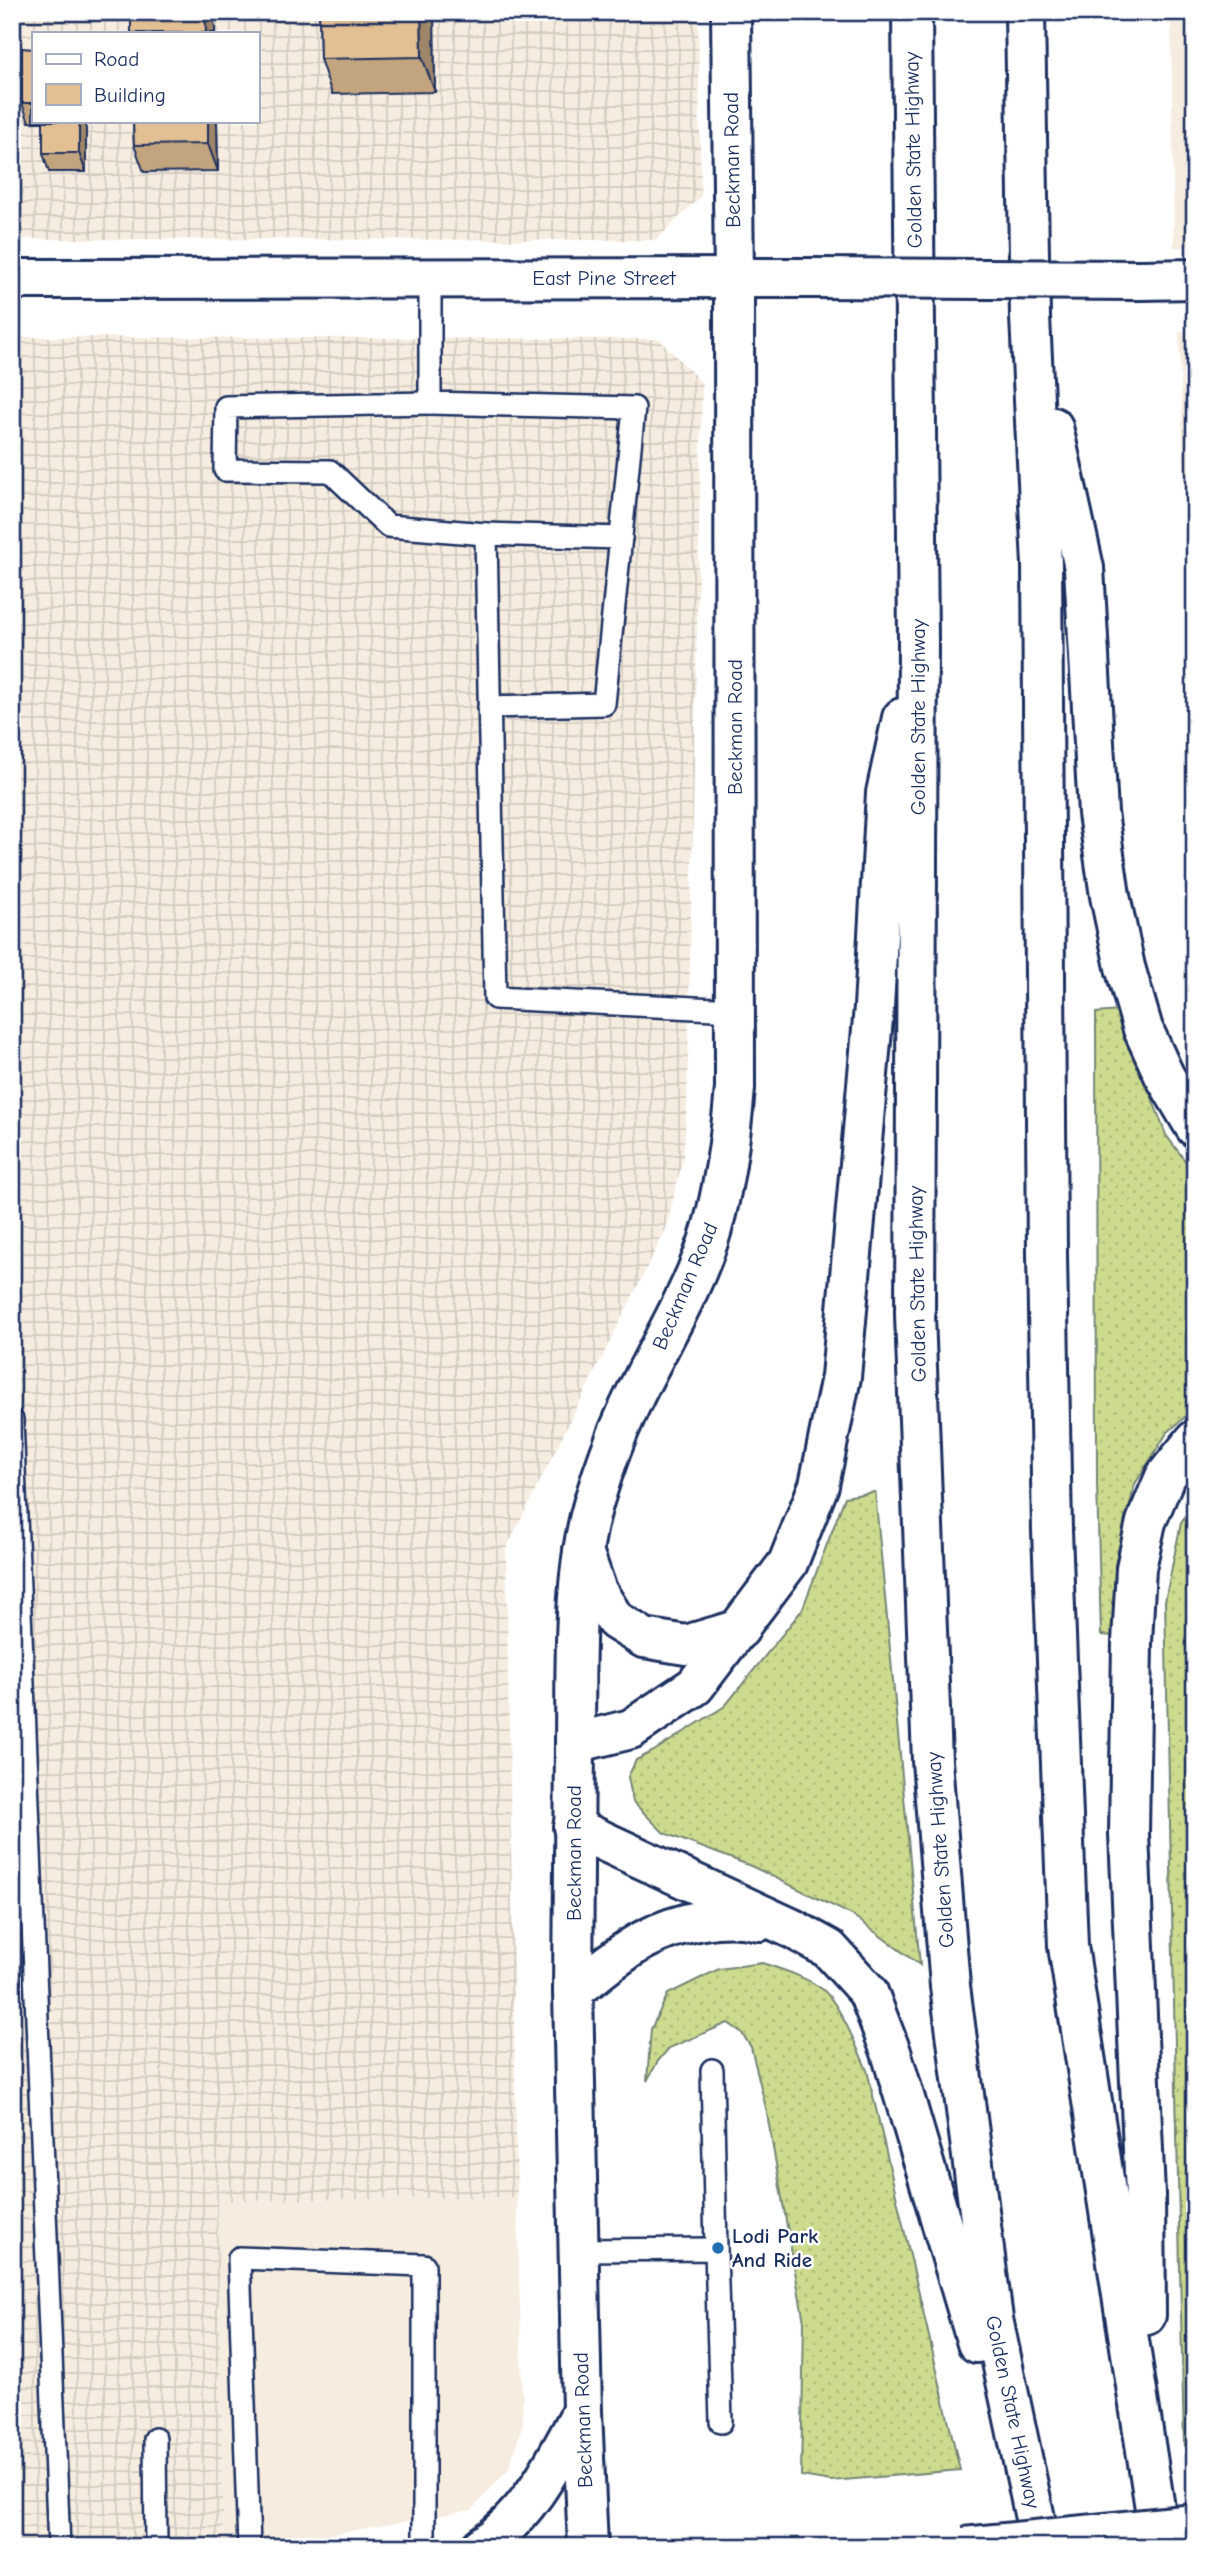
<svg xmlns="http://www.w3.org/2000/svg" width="1207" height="2559" font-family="'Comic Neue',sans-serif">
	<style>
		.built { fill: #f6ecdf }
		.industrial { fill: url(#industrial-grid); fill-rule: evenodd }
		.grass { fill: url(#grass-dots); stroke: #748576; stroke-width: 2 }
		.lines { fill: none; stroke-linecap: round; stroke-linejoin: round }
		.lane-casing { stroke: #1b2f5e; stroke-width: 26 }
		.secondary-casing { stroke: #1b2f5e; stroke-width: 44 }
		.primary-casing { stroke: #1b2f5e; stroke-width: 44 }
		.highway-casing { stroke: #1b2f5e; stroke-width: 44 }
		.lane { stroke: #fff; stroke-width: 21 }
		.secondary { stroke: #fff; stroke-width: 38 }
		.primary { stroke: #fff; stroke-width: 38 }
		.highway { stroke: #fff; stroke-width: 38 }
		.secondary-bridge-casing { stroke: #1b2f5e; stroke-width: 44; stroke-linecap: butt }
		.primary-bridge-casing { stroke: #1b2f5e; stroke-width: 44; stroke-linecap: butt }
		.secondary-bridge { stroke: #fff; stroke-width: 38 }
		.primary-bridge { stroke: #fff; stroke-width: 38 }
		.wall { fill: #c2a57f; stroke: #1b2f5e; stroke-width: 2 }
		.shaded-wall { fill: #9e8668; stroke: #1b2f5e; stroke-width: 2 }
		.building { fill: #e2c094; stroke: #1b2f5e; stroke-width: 2 }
		.poi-dot { fill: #1f6fb2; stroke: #fff; stroke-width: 2.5 }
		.labels { text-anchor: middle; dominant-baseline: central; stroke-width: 5; stroke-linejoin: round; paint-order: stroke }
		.street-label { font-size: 21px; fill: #1b2f5e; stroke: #fff }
		.poi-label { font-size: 21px; font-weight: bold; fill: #1b2f5e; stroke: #fff; text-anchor: start }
	</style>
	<defs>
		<pattern id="industrial-grid" width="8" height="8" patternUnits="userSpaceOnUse" patternTransform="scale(1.75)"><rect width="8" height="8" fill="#f6ecdf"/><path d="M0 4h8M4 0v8" fill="none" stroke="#d2cbc2"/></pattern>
		<pattern id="grass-dots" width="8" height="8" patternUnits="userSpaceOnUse" patternTransform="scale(1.75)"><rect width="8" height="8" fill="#cddb8e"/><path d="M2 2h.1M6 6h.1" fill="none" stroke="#afbc7d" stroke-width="1.8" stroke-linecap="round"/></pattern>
	</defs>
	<rect width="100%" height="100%" fill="#fff"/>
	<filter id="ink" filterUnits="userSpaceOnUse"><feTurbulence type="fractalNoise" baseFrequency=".0143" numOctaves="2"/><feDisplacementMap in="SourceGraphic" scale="14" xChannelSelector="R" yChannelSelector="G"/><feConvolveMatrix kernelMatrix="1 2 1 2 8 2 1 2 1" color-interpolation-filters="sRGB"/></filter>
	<g filter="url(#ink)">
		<g class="built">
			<path d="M1171,12H1195V247H1174Z"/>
			<path d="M1179,332H1195V761Z"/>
			<path d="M517,2197L523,2424L509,2468L472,2510L256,2547H224L217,2201Z"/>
		</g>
		<g class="industrial">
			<path d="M12,12H698L701,196L656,240L12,239ZM33,33H257V121H33Z"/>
			<path d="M12,337L659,339L702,383L687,1104L683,1158L666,1229L506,1549L517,2197L217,2201L224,2547H12Z"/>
		</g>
		<g class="grass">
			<path d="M1119,1011L1166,1135L1195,1174V1408L1167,1433L1135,1484L1116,1561L1115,1636L1101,1635L1097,1483L1096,1013Z"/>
			<path d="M875,1492L920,1965L852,1915L751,1866L664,1833L633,1802L628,1777L636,1760L654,1751L725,1706L802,1610L845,1497Z"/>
			<path d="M1195,1504V2445L1184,2446L1165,1601L1181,1523Z"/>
			<path d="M762,1963C783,1970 804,1976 822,1989C839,2002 858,2050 867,2070L960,2470L831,2481L801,2476L804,2322L766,2108L751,2047L741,2032L728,2023L669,2048L658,2061L647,2081L651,2029L668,1994L719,1969Z"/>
		</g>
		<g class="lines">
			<defs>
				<g id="lane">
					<path d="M430,278V403L634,408L604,704L489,707"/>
					<path d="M430,403L226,407L225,470L330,471L388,526L486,534L495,998L735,1010"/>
					<path d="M486,534L621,538"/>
					<path d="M12,1420L59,2547"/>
					<path d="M712,2070L716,2249"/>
					<path d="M578,2250L716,2249L721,2422"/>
					<path d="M155,2439L156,2547"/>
					<path d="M249,2547L239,2258L424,2265V2547"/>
				</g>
				<g id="secondary">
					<path d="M12,279L812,278"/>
					<path d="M1140,280L1195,279"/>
					<path d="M575,1743C576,1667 572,1575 594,1501C603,1471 614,1440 627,1412C654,1352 694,1292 712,1229C725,1183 731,1136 735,1088L734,278L731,12"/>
				</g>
				<g id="primary">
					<path d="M575,1743L573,1991L582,2411L588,2547"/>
					<path d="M481,2547C530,2514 554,2463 581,2413"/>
				</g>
				<g id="highway">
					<path d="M912,12L918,640L915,1315L932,1761L950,1986L993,2319L1041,2547"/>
					<path d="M1025,12L1030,317L1042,565L1047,1255L1052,1531L1068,1946L1161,2547"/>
					<path d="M1053,427L1084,568L1098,813L1110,896L1125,967L1143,1029L1164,1075L1195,1127"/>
					<path d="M583,1551L597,1591L615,1620L644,1638L686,1645L740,1629"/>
					<path d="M575,1743L631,1729L695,1686L788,1563L819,1485L841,1377L874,1007L886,793L902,718"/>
					<path d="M573,1827L793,1929L829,1949L868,1992L891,2052L977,2343"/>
					<path d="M573,1991C596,1974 619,1953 644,1940C678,1922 723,1912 760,1921"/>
					<path d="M1146,2315L1145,2195L1129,1834L1132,1642L1136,1568L1146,1522L1165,1477L1195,1440"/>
				</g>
			</defs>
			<use href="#lane" class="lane-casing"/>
			<use href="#secondary" class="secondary-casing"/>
			<use href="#primary" class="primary-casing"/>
			<use href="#highway" class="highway-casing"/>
			<use href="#lane" class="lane"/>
			<use href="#secondary" class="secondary"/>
			<use href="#primary" class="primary"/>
			<use href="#highway" class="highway"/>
			<defs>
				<path id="secondary-bridge" d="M812,278L1140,280"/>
				<path id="primary-bridge" d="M964,2547L1195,2524"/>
			</defs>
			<use href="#secondary-bridge" class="secondary-bridge-casing"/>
			<use href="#primary-bridge" class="primary-bridge-casing"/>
			<use href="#secondary-bridge" class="secondary-bridge"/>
			<use href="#primary-bridge" class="primary-bridge"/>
		</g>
		<g class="wall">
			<path d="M319,12H434L435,92L332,94L320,59Z"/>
			<path d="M33,49V121H86V172H49L43,153V122H29L22,103Z"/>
			<path d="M133,121H217L218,171L144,172L134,145Z"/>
		</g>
		<g class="shaded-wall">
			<path d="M205,12H210L215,26V33H206Z"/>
			<path d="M421,12H434L435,92L422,57Z"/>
			<path d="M79,121H86V172L79,153Z"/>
			<path d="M208,121H217L218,171L208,144Z"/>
		</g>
		<g class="building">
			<path d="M131,12H205L206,33H131Z"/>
			<path d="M319,12H421L422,57L320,59Z"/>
			<path d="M22,48L33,49V103H22Z"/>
			<rect x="43" y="121" width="36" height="32"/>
			<path d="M133,121H208V144L134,145Z"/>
		</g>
	</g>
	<circle class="poi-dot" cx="718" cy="2248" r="7"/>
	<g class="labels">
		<g class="street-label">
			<text transform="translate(913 150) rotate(-91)">Golden State Highway</text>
			<text transform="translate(732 160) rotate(-91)">Beckman Road</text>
			<text x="604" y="278">East Pine Street</text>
			<text transform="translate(918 717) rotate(-90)">Golden State Highway</text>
			<text transform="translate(735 727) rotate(-90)">Beckman Road</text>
			<text transform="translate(917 1284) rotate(-91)">Golden State Highway</text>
			<text transform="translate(685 1286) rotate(-67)">Beckman Road</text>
			<text transform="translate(940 1850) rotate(-94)">Golden State Highway</text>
			<text transform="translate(574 1853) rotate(-90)">Beckman Road</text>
			<text transform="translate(1013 2412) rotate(78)">Golden State Highway</text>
			<text transform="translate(583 2420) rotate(-92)">Beckman Road</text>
		</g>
		<g class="poi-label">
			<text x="732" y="2236">Lodi Park<tspan x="732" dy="24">And Ride</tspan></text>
		</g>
	</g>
	<rect width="1207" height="2559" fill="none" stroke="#fff" stroke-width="42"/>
	<rect x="21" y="21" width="1165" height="2517" fill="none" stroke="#1b2f5e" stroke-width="2.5" filter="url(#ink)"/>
	<rect x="32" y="32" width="228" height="91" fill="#ffffff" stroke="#a4acbf" stroke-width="2"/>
	<rect x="46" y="54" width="35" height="10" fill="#ffffff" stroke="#a4acbf" stroke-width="2"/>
	<text x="94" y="66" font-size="21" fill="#1b2f5e">Road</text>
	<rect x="46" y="84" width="35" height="21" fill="#e2c094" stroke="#a4acbf" stroke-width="2"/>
	<text x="94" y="102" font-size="21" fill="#1b2f5e">Building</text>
</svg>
